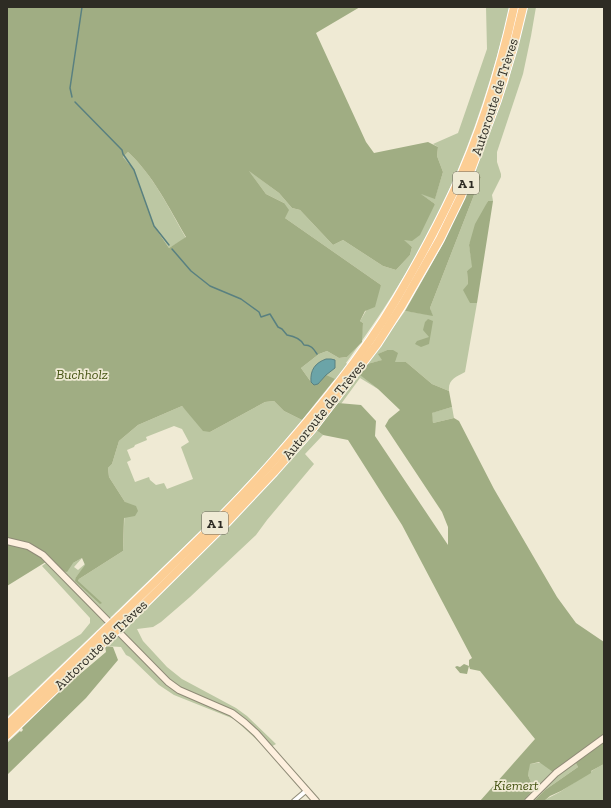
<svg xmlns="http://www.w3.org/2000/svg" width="611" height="808" font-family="'Zilla Slab',serif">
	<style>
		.green { fill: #bcc7a3; fill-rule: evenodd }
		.forest { fill: #a0ad83; fill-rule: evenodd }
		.water { fill: #6ba4a8; stroke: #598080 }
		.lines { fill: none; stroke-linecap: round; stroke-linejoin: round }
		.stream { stroke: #598080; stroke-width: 1.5 }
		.street-casing { stroke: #8f8b77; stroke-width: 6 }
		.secondary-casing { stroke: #8f8b77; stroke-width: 8 }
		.highway-casing { stroke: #fff; stroke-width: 10 }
		.street { stroke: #fff; stroke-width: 4 }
		.secondary { stroke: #fef0df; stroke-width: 6 }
		.highway { stroke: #fcce95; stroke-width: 8 }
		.highway-bridge-casing { stroke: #fff; stroke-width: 10; stroke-linecap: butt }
		.highway-bridge { stroke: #fcce95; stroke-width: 8 }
		.labels { text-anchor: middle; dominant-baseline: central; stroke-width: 3.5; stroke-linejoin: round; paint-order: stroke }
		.shield { fill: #efead4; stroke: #686559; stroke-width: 1 }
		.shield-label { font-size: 13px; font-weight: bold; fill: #2e2c24 }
		.street-label { font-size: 14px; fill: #2e2c24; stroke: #efead4 }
		.park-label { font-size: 14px; font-style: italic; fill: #465413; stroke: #efead4 }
	</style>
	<rect width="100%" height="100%" fill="#efead4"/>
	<g class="green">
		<path d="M486,7H510C494,72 474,136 446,197C419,256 384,311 346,363L378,389L360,378L341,404L338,403L335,379L311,382L301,368L319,354L327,351L339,358L347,357L361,342L363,323L360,321L381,285L285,218L284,203L266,194L248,170L279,193L292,208L300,210L333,245L343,240L383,266L396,270L410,255L412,247L403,240L435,204L419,193L435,198L443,172L437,156L438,147L433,144L458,133L487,49Z"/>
		<path d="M527,7H536L531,36L523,74L497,152V162L501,174V177L492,195L493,201H488L469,245L473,268L467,271L468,284L470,303H477L465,372C456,377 448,379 449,391L432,384L406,362H395L387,350L379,354L383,360L367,364L405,311L432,315L430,308L481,177L475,172L508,83Z"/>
		<path d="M128,152C153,175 169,208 186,238L169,248L154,226L134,170L123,157Z"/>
		<path d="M274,401L284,411L302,420L265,464L217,515L7,717V678L81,634L90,623V618L42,566L50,560L73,563L82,558L74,567L78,570L85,564L86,565L76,577L78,581L79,579L123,551L125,502L109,477L108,468L112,464L119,441L138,425L182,406L210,432L265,402ZM174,426L182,429L189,442L181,447L193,479L167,489L164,483L156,485L150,480L149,477L135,482L127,462L131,460L127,450L134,447L135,445L147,440L146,437Z"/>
		<path d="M452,407L454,418L433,423L431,413Z"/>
		<path d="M316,430L323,435L305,454L314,464L267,520L256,535L190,597L161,622L153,627L137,629L143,641L167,667L182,679L236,708L247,716L276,744L267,749L234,719L174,695L159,685L130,657L126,655L121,647L105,646C179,577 250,507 316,430Z"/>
		<path d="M574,758L578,767L545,790L534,801H523L534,789L528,775L529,764Z"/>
		<path d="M604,764V801H544C550,796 557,794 563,790C577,781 590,771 604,764Z"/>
	</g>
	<g class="forest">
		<path d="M7,7H360L316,33L366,142L374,153L428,142L438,147L437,156L443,172L435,199L421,194L435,204L420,235L412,241L404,240L412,247L410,255L396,270L383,266L343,240L333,245L300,210L292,208L279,193L249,171L266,194L284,203L289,210L285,218L381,285L375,307L365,311L360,321L363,323L362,342L347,357L339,358L327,351L319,354L301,368L311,382L314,385L318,384L326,375L335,379L302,420L284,411L274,401L265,402L210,432L203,431L182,406L138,425L119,441L112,464L108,468L109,477L125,502L136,506L138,511L135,516L124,518L123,551L79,579L78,581L102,603L100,604L75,581L76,577L85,565L82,558L73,563L67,572L62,571L49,560L7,586ZM128,152C153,175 169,208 186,237L169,248L154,226L134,170L123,157Z"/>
		<path d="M475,172L481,177L430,308L433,316L405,311L443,244Z"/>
		<path d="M488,201H493L477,303H470L463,290L468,284L467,271L472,267L469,245L475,224Z"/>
		<path d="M428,319L433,321L429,344L421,347L415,344L417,341L429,337L423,330L425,322Z"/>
		<path d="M387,350H393L398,353L395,362H406L432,384L449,391L452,407L432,413L433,423L454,418L459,421L494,489L557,597L576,623L604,642V764L591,771V773L561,791L550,796L544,801H534L545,790L578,767L574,759L553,772L539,762L530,764L528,775L534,789L523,801H480L535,739L480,671L470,669L469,666L467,674L460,673L455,667L457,666L460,667L464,664L469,666V660L472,658L402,525L348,440L323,435L316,430L338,403L361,405L376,421L375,436L448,545V527L442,512L385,426L389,419L400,410L378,389L360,375L367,364L382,360L378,354Z"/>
		<path d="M105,646L113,647L118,660L86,698L7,775V743L20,731L21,732L23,730L22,728L60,691L106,652Z"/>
	</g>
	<path class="water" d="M326,359H331L335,360V368L326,375L318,384L314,385L311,382C310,370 315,363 326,359Z"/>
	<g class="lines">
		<g class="stream">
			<path d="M72,97L70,88L82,7"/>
			<path d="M75,102L122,150L123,154L134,170L154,226L169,245"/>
			<path d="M172,249L191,271L210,286L241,299L259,312L261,317L270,314L278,327L282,329L287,335C293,336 301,339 304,345C311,345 313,348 317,354"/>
		</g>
		<defs>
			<path id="street" d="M294,801L307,790"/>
			<g id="secondary">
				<path d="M7,541L28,546L43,555L168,682L179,690L232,713L245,723L256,733L316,801"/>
				<path d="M528,801L556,773L604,738"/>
			</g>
			<g id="highway">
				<path d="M120,616C170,567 222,519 269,466C315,414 362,358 397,298C417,264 436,229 453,193C481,134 500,71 514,7"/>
				<path d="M129,619L226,523L274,472L312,429L377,344L402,305L440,239L461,196L497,100L513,48L523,7"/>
				<path d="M7,725L100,635"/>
				<path d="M7,735L104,642"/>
			</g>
		</defs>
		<use href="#street" class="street-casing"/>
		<use href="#secondary" class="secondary-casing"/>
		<use href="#highway" class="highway-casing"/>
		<use href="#street" class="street"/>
		<use href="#secondary" class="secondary"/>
		<use href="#highway" class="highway"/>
		<defs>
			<g id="highway-bridge">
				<path d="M100,635L120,616"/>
				<path d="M104,642L129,619"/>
			</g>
		</defs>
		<use href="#highway-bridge" class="highway-bridge-casing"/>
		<use href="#highway-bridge" class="highway-bridge"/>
	</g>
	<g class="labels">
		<g class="shield">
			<rect x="453" y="172" width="26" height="22" rx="3"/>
			<rect x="202" y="512" width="26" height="22" rx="3"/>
		</g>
		<g class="shield-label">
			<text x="466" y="183">A 1</text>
			<text x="215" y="523">A 1</text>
		</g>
		<g class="street-label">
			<text transform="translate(495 97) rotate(-72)">Autoroute de Trèves</text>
			<text transform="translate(324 410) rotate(-51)">Autoroute de Trèves</text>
			<text transform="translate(101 645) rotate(-44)">Autoroute de Trèves</text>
		</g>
		<g class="park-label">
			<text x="82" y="374">Buchholz</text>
			<text x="516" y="785">Kiemert</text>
		</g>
	</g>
	<rect width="611" height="808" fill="none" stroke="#2e2c24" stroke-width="16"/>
</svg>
